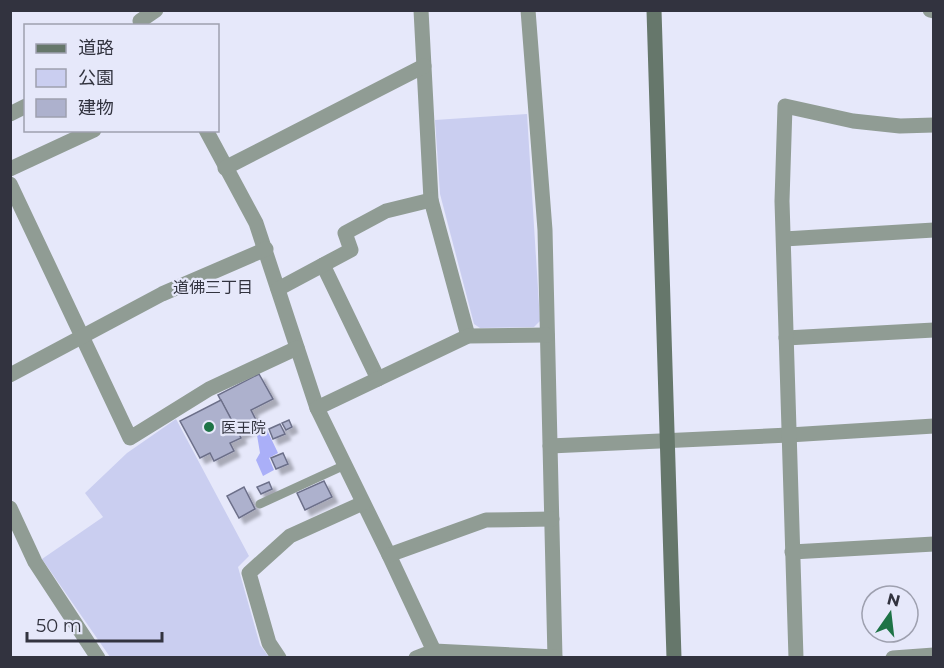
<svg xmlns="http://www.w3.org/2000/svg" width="944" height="668" font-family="Montserrat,'Noto Sans JP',sans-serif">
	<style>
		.green { fill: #cacef0 }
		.forest { fill: #aaaff8 }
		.building { fill: #adb1cd; stroke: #6c6f89; stroke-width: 1.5; filter: url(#shadow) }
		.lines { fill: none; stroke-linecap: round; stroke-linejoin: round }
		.lane { stroke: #909c94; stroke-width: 9 }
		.street { stroke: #909c94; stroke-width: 15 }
		.secondary { stroke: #66776b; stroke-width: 15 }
		.poi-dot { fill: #1e7346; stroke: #e6e8fa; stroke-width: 2 }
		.labels { text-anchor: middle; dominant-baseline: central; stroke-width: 4.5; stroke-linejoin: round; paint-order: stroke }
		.poi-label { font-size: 15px; fill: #32333f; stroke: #e6e8fa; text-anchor: start }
		.neighbourhood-label { font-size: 16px; fill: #32333f; stroke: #e6e8fa }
	</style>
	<defs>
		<filter id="shadow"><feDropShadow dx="5.5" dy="5.5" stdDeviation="1.5" flood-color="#0004"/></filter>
	</defs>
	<rect width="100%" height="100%" fill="#e6e8fa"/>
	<g class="green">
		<path d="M527,114L540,321L534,327L480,328L474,324L440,194L435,120Z"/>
		<path d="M176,419L249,556L238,567L260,645L269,657H110L42,559L103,517L85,493L127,453Z"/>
	</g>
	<path class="forest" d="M267,430L278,453L269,458L274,470L263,476L256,460L260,453L257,435Z"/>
	<g class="building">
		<path d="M259,374L273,399L251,410L258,424L239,434L218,395Z"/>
		<path d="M221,400L241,438L230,443L234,451L214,461L210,453L200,458L180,421Z"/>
		<path d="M289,420L292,427L286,430L282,423Z"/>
		<path d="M280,424L285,434L273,439L269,429Z"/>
		<path d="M283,453L288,464L276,469L271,458Z"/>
		<path d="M324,481L332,497L305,510L297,493Z"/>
		<path d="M269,482L272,489L261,494L257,487Z"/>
		<path d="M244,487L255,509L239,518L227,496Z"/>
	</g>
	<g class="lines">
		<path class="lane" d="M260,504L345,465"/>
		<g class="street">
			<path d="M421,10L431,200L468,336"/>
			<path d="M528,10L545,230L555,658"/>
			<path d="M930,10L934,11"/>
			<path d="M140,21L156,10"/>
			<path d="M10,114L26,106"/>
			<path d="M206,130L256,223L317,408L389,555L434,651V658"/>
			<path d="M225,168L424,66"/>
			<path d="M10,169L94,130"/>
			<path d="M10,184L130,438L209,389L297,348"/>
			<path d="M784,239L934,230"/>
			<path d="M323,265L378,379"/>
			<path d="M278,289L351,250L345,233L386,211L431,200"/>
			<path d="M786,338L934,330"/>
			<path d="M10,375L162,294L266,249"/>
			<path d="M317,408L468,336L547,335"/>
			<path d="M550,446L789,435L934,426"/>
			<path d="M10,508L35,562L98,658"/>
			<path d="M792,552L934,544"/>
			<path d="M389,555L486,520L552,519"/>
			<path d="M279,658L269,643L249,573L290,536L363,503"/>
			<path d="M416,658L434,651L555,657"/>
			<path d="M796,658L782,201L785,106L853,121L900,126L934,125"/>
			<path d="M893,658L934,655"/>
		</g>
		<path class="secondary" d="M654,10L674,658"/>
	</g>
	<circle class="poi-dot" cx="209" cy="427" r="6"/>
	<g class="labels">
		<g class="poi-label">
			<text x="221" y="427">医王院</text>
		</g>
		<g class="neighbourhood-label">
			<text x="213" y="287">道佛三丁目</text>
		</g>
	</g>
	<rect width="944" height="668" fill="none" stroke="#32333f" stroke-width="24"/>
	<rect x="24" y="24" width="195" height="108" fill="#e6e8fa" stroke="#9ea0af" stroke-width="1.5"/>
	<rect x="36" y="44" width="30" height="9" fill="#66776b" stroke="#9ea0af" stroke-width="1.5"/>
	<text x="78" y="54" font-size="18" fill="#32333f">道路</text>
	<rect x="36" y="69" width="30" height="18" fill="#cacef0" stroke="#9ea0af" stroke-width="1.5"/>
	<text x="78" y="84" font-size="18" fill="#32333f">公園</text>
	<rect x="36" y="99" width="30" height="18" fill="#adb1cd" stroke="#9ea0af" stroke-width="1.5"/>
	<text x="78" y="114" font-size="18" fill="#32333f">建物</text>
	<g transform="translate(890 614) rotate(14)"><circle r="28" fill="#e6e8fa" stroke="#9ea0af" stroke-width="1.5"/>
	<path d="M0-4.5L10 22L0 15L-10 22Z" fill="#1e7346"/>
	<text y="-9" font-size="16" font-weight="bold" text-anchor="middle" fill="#32333f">N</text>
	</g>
	<path d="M27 632v9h135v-9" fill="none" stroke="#32333f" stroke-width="3"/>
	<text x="36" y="632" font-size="18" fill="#32333f" stroke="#e6e8fa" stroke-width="4.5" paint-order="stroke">50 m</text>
</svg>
